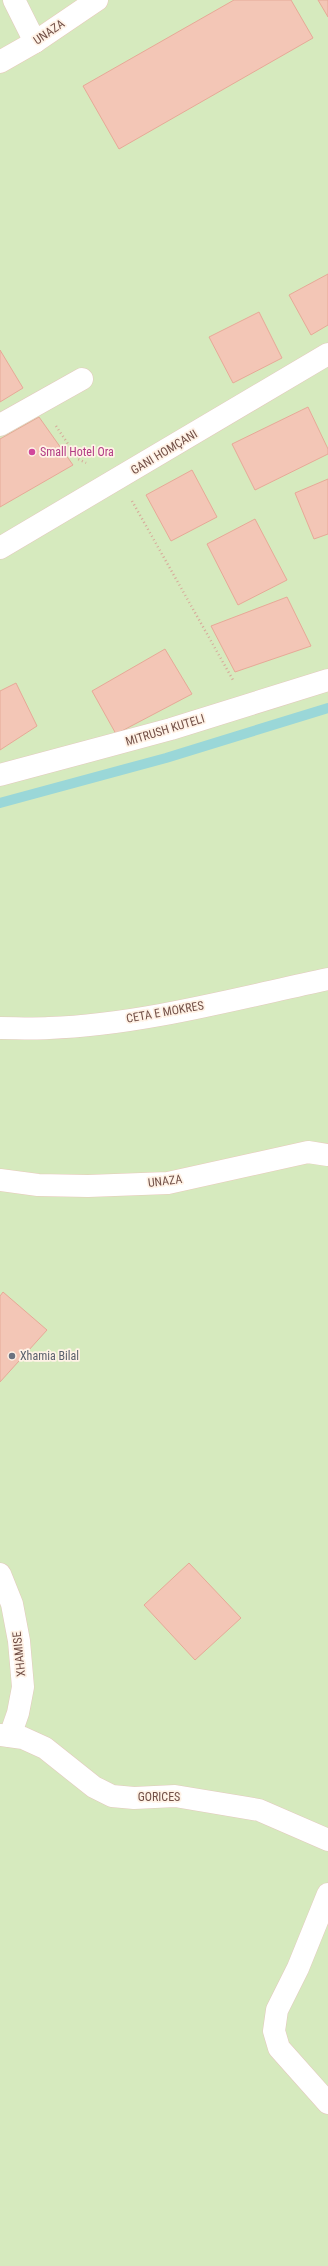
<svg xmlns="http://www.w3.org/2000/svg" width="328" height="2266" font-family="'Roboto Condensed',sans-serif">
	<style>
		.green { fill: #d6eabe }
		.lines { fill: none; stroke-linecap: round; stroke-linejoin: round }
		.stream { stroke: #9ad7d8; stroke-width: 10 }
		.building { fill: #f3c6b6; stroke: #e6a997 }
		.street-casing { stroke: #e3cabe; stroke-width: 23 }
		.secondary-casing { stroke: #e8cabb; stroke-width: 23 }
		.path { stroke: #d7a99a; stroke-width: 2.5; stroke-dasharray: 1 3; stroke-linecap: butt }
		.street { stroke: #fff; stroke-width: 22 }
		.secondary { stroke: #fff; stroke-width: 22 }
		.hotel-dot { fill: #d1479c; stroke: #fff2e6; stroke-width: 1.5 }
		.worship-dot { fill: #6b7280; stroke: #fff2e6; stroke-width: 1.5 }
		.labels { text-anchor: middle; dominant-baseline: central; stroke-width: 3.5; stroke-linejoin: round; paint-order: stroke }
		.street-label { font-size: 12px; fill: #735047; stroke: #fff2e6 }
		.hotel-label { font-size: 12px; fill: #b23c85; stroke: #fff2e6; text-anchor: start }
		.worship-label { font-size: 12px; fill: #5b616d; stroke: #fff2e6; text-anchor: start }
	</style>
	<rect width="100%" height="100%" fill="#fdeddf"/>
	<rect class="green" x="0" y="0" width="328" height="2266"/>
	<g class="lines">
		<path class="stream" d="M0,803L166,758L328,708"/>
	</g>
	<g class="building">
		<path d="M234,0H291L313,38L119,149L83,86Z"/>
		<path d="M318,0H328V17Z"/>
		<path d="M328,274V325L311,335L289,295Z"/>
		<path d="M259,312L282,358L233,383L209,337Z"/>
		<path d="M0,350L23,388L0,402Z"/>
		<path d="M308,407L328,449V454L255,490L232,444Z"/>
		<path d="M39,417L73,465L0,507V439Z"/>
		<path d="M192,470L217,517L171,541L146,495Z"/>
		<path d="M328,479V534L314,539L295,493Z"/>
		<path d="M255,519L287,580L238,605L207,544Z"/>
		<path d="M287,597L311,646L235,672L211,626Z"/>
		<path d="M165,649L192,694L116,734L92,691Z"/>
		<path d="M16,683L37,726L0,750V691Z"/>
		<path d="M3,1292L47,1330L0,1382V1296Z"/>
		<path d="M189,1563L241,1618L195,1660L144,1605Z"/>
	</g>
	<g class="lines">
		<defs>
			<g id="street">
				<path d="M14,0L35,42"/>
				<path d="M0,425L82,379"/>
				<path d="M0,548L328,354"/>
				<path d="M0,775L171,729L328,680"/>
				<path d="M0,1028C16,1028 33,1029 49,1028C139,1025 239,998 328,979"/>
				<path d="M0,1574L12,1604L19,1641L23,1687L18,1713L10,1736"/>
				<path d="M0,1735L23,1738L45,1748L94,1787L112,1796L134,1798L175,1796L259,1810L328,1840"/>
				<path d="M328,1894L298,1968L277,2010L274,2031L279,2048L328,2103"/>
			</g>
			<g id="secondary">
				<path d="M0,62L35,42L97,0"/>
				<path d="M0,1180L38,1185L88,1186L168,1183L308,1152L328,1155"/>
			</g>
		</defs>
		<use href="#street" class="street-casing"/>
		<use href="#secondary" class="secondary-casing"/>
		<g class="path">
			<path d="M56,426L78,459L86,463"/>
			<path d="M132,501L233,680"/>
		</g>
		<use href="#street" class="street"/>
		<use href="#secondary" class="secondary"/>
	</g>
	<circle class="hotel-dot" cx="32" cy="452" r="4"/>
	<circle class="worship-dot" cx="12" cy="1356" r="4"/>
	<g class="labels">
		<g class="street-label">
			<text transform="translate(49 32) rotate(-34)">UNAZA</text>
			<text transform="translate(164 452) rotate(-31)">GANI HOMÇANI</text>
			<text transform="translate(165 730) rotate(-17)">MITRUSH KUTELI</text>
			<text transform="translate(165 1012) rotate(-10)">CETA E MOKRES</text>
			<text transform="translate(165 1181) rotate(-7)">UNAZA</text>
			<text transform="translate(19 1654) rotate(-96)">XHAMISE</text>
			<text x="159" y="1797">GORICES</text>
		</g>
		<g class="hotel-label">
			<text x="40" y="452">Small Hotel Ora</text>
		</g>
		<g class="worship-label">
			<text x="20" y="1356">Xhamia Bilal</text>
		</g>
	</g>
</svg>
